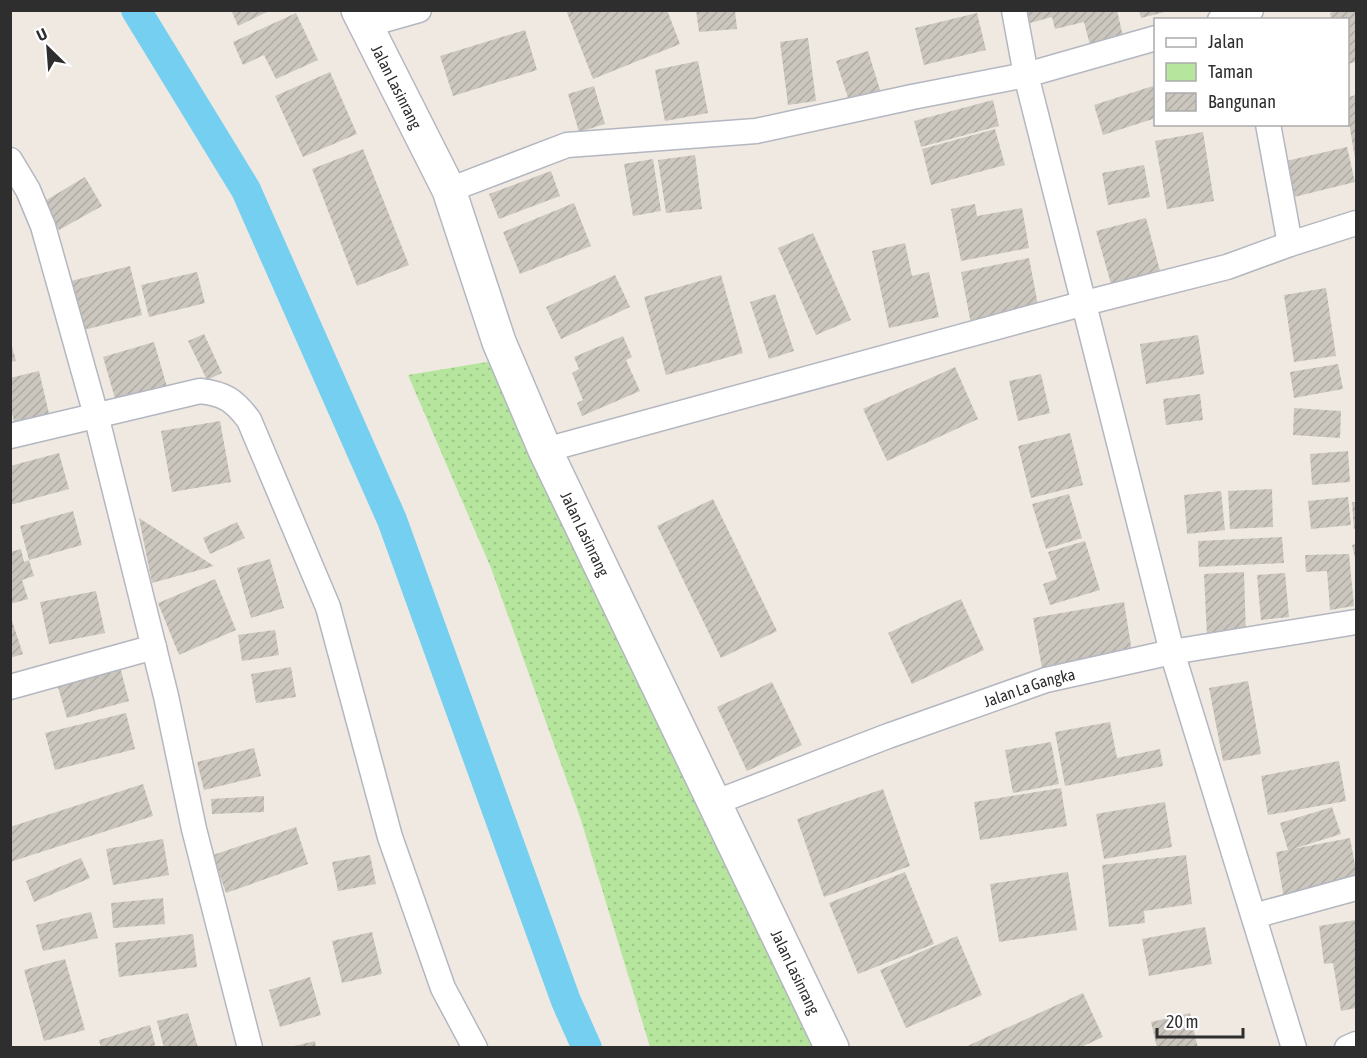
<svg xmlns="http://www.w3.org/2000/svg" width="1367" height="1058" font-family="'Asap Condensed',sans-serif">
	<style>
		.green { fill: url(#green-dots) }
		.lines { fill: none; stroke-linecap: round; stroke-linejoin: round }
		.canal { stroke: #75cff0; stroke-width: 30 }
		.building { fill: url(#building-hatch) }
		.street-casing { stroke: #b4b7c1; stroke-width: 27 }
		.secondary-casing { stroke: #b4b7c1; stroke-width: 36 }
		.street { stroke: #fff; stroke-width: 24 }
		.secondary { stroke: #fff; stroke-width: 33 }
		.labels { text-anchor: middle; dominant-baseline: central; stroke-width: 6; stroke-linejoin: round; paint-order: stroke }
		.street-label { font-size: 16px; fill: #2e2e2e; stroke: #fff }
	</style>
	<defs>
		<pattern id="green-dots" width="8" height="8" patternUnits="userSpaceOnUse" patternTransform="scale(1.5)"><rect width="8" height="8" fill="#b6e59e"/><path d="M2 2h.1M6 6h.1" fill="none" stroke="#9dc588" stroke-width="1.8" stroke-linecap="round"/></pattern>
		<pattern id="building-hatch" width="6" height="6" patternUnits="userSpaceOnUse" patternTransform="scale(1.5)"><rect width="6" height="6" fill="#cbc7bf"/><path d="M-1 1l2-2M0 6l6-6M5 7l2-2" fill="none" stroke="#afaba4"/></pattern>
	</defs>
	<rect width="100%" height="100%" fill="#efe9e1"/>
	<path class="green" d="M523,356L557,440L841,1047H650L581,820L491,568L408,375Z"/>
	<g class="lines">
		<path class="canal" d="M136,10L246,190L392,520L566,1001L587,1048"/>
	</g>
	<g class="building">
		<path d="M231,10H271L238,26Z"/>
		<path d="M566,10H667L680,44L593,79Z"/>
		<path d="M696,10H735L737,29L699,32Z"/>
		<path d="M1027,10H1117L1123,37L1090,45L1084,22L1055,29L1052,17L1030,23Z"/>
		<path d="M1139,10H1169V11L1141,18Z"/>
		<path d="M1338,10H1356V62L1348,64V20H1331L1330,13Z"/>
		<path d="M296,13L318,60L276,79L264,55L243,65L233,42Z"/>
		<path d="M977,13L986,50L924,65L915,28Z"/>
		<path d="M525,30L537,70L453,96L440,56Z"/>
		<path d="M808,38L816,101L788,105L780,42Z"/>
		<path d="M868,51L881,93L850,104L836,61Z"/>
		<path d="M698,61L708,113L665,121L655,70Z"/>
		<path d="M330,72L357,134L303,157L275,96Z"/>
		<path d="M1156,85V118L1103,135L1094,105Z"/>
		<path d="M594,86L605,124L579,132L568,94Z"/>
		<path d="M1356,95V158H1355L1348,117V97Z"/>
		<path d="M993,100L999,126L921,147L914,121Z"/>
		<path d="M995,129L1005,165L931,185L922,149Z"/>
		<path d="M1203,132L1214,201L1167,209L1155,141Z"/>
		<path d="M1347,147L1355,182L1294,197L1286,161Z"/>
		<path d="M363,149L409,265L357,286L312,169Z"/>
		<path d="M695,155L702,209L666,213L658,160Z"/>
		<path d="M653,159L661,211L633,216L624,164Z"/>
		<path d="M1144,165L1150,197L1108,205L1102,173Z"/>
		<path d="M551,171L560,196L499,219L489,194Z"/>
		<path d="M85,177L102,206L59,230L43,202Z"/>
		<path d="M574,203L591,246L520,274L503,232Z"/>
		<path d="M975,204L977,216L1022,208L1029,248L961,261L951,209Z"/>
		<path d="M1146,218L1160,271L1111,284L1096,231Z"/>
		<path d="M813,233L851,320L816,335L778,248Z"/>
		<path d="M905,243L912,276L929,272L939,317L889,328L872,251Z"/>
		<path d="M1029,258L1039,310L971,324L961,272Z"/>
		<path d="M130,266L142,315L84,330L71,281Z"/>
		<path d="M197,272L205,303L149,317L141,285Z"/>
		<path d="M615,275L630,307L561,339L546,307Z"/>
		<path d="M721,275L743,353L666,375L644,297Z"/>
		<path d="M1326,288L1336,356L1294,362L1284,295Z"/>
		<path d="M775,294L794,351L769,359L750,302Z"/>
		<path d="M204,334L222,373L207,380L188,341Z"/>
		<path d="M1198,335L1204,374L1146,384L1140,344Z"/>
		<path d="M623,336L632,357L626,360L640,391L582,416L577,403L583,400L572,373L579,369L574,357Z"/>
		<path d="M10,339L16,361L10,362Z"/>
		<path d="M154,342L167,387L116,402L103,357Z"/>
		<path d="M1338,364L1343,389L1294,398L1290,372Z"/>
		<path d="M955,367L978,419L887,461L863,409Z"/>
		<path d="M39,371L51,422L16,429L10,405V378Z"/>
		<path d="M1041,374L1050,413L1018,421L1009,381Z"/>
		<path d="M1200,394L1203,420L1166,425L1163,399Z"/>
		<path d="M1294,408L1341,411L1340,438L1293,435Z"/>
		<path d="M220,421L231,482L172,492L161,431Z"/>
		<path d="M1070,433L1083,485L1031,498L1018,446Z"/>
		<path d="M1348,451L1350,482L1312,485L1310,454Z"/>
		<path d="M59,453L69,489L10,505V466Z"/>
		<path d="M1272,489L1273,527L1230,529L1228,491Z"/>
		<path d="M1221,491L1225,530L1187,534L1184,495Z"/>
		<path d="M1069,494L1082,538L1046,549L1032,504Z"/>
		<path d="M1348,497L1351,525L1311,529L1308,501Z"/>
		<path d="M713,499L777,631L721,658L657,526Z"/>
		<path d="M1352,502H1356V529H1354Z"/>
		<path d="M73,511L82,545L29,560L20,526Z"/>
		<path d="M139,518L214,566L152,583Z"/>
		<path d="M237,522L245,538L210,554L203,538Z"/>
		<path d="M1282,537L1284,563L1199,567L1198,541Z"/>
		<path d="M1085,541L1100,590L1050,605L1043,584L1057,579L1048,552Z"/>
		<path d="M1356,544V562L1352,545Z"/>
		<path d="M21,549L24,562L29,560L34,576L22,580L28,599L10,604V552Z"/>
		<path d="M1349,554L1354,606L1330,610L1327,571L1306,572L1305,555Z"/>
		<path d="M270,559L284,608L251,618L237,568Z"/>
		<path d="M1244,572L1246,635L1207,637L1204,574Z"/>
		<path d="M1285,573L1289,617L1261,620L1257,575Z"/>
		<path d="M215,579L236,630L179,655L158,603Z"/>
		<path d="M96,591L105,633L49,644L40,602Z"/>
		<path d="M961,599L984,650L912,684L888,633Z"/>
		<path d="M1124,602L1132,652L1042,668L1033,618Z"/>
		<path d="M10,615L23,654L10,658Z"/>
		<path d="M275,630L279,655L242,661L238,635Z"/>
		<path d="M120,667L129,701L67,718L57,684Z"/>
		<path d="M291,667L296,697L256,703L251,674Z"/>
		<path d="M1248,681L1261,754L1223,761L1209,688Z"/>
		<path d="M772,682L802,745L747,771L717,707Z"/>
		<path d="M126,713L135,749L55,770L45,733Z"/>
		<path d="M1110,722L1117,758L1160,749L1163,766L1065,786L1055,732Z"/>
		<path d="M1051,742L1059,784L1013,793L1005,750Z"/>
		<path d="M254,748L261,776L204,790L197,762Z"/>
		<path d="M1339,761L1346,801L1268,815L1261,776Z"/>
		<path d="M143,784L153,816L10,862V827Z"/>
		<path d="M1061,788L1067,826L980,840L974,802Z"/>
		<path d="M883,789L910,866L824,897L797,819Z"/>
		<path d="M264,796V812L212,814L211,799Z"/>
		<path d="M1165,802L1172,847L1104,859L1096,814Z"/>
		<path d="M1332,807L1341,834L1293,849L1350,838L1356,871V885L1284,899L1276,852L1288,850L1280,823Z"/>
		<path d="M296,827L308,864L226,893L213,855Z"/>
		<path d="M163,839L169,875L113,885L106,849Z"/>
		<path d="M370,855L376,884L338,891L332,862Z"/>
		<path d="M1186,855L1192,904L1144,911L1145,923L1109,927L1102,865Z"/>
		<path d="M81,858L90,878L34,902L26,881Z"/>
		<path d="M905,872L934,944L858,974L829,903Z"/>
		<path d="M1068,872L1077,930L999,942L990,884Z"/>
		<path d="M163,898L165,924L113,928L111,903Z"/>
		<path d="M91,912L98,938L43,951L36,925Z"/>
		<path d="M1356,920V1008L1341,1011L1333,963L1324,964L1319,926Z"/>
		<path d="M1205,927L1212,964L1149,976L1142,939Z"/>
		<path d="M372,932L382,974L342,983L332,941Z"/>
		<path d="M193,934L197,967L119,977L115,943Z"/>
		<path d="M957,936L982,995L906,1028L880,970Z"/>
		<path d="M65,959L85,1030L44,1041L24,970Z"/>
		<path d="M310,977L321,1015L280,1027L269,990Z"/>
		<path d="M1083,993L1103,1037L1079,1048H963Z"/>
		<path d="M188,1013L198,1048H164L157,1021Z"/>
		<path d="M1190,1013L1198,1048H1157L1151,1022Z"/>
		<path d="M150,1025L156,1048H101L99,1040Z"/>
		<path d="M315,1041L316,1048H290V1047Z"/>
	</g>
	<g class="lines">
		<defs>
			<g id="street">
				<path d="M1014,10L1026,75L1172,652L1294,1048"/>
				<path d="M1220,20L1251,10"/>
				<path d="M366,25L419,10"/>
				<path d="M1268,124L1290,244"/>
				<path d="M10,160L28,190L43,226L96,415L166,696L194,829L250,1048"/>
				<path d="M449,190L567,145L756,131L912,97L1026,75L1156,38"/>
				<path d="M10,436L200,391C225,394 234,400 249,420L328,607L390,837L443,988L475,1048"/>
				<path d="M545,450L1085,303L1227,267L1290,244L1356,223"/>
				<path d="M10,687L154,647"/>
				<path id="s1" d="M714,803L888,736L1046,680L1172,652L1356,622"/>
				<path d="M1254,916L1356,888"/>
				<path d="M1347,1048L1356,1044"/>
			</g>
			<g id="secondary">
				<path id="s2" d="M358,10L449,190L499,342L545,450L832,1048"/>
			</g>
		</defs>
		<use href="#street" class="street-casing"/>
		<use href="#secondary" class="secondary-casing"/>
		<use href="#street" class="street"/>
		<use href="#secondary" class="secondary"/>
	</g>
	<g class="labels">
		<g class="street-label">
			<text stroke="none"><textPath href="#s2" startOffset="86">Jalan Lasinrang</textPath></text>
			<text stroke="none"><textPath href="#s2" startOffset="572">Jalan Lasinrang</textPath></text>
			<text stroke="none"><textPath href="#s1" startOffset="336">Jalan La Gangka</textPath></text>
			<text stroke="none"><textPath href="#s2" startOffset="1058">Jalan Lasinrang</textPath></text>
		</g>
	</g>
	<rect width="1367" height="1058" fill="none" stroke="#2e2e2e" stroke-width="24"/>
	<rect x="1154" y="18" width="195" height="108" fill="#ffffff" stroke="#ababab" stroke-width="1.5"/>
	<rect x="1166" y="38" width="30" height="9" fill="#ffffff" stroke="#ababab" stroke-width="1.5"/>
	<text x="1208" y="48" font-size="18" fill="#2e2e2e">Jalan</text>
	<rect x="1166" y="63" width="30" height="18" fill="#b6e59e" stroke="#ababab" stroke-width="1.5"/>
	<text x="1208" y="78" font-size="18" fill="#2e2e2e">Taman</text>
	<rect x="1166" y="93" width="30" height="18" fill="url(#building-hatch)" stroke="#ababab" stroke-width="1.5"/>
	<text x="1208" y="108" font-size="18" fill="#2e2e2e">Bangunan</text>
	<g transform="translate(48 48) rotate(335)" stroke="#ffffff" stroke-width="4.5" paint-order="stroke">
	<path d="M0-4.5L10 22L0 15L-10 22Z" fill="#2e2e2e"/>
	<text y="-9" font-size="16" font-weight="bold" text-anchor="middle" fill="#2e2e2e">U</text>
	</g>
	<path d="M1157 1028v9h86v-9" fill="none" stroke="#2e2e2e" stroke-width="3"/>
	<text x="1166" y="1028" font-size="18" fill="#2e2e2e" stroke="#ffffff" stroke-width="4.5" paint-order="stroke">20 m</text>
</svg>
